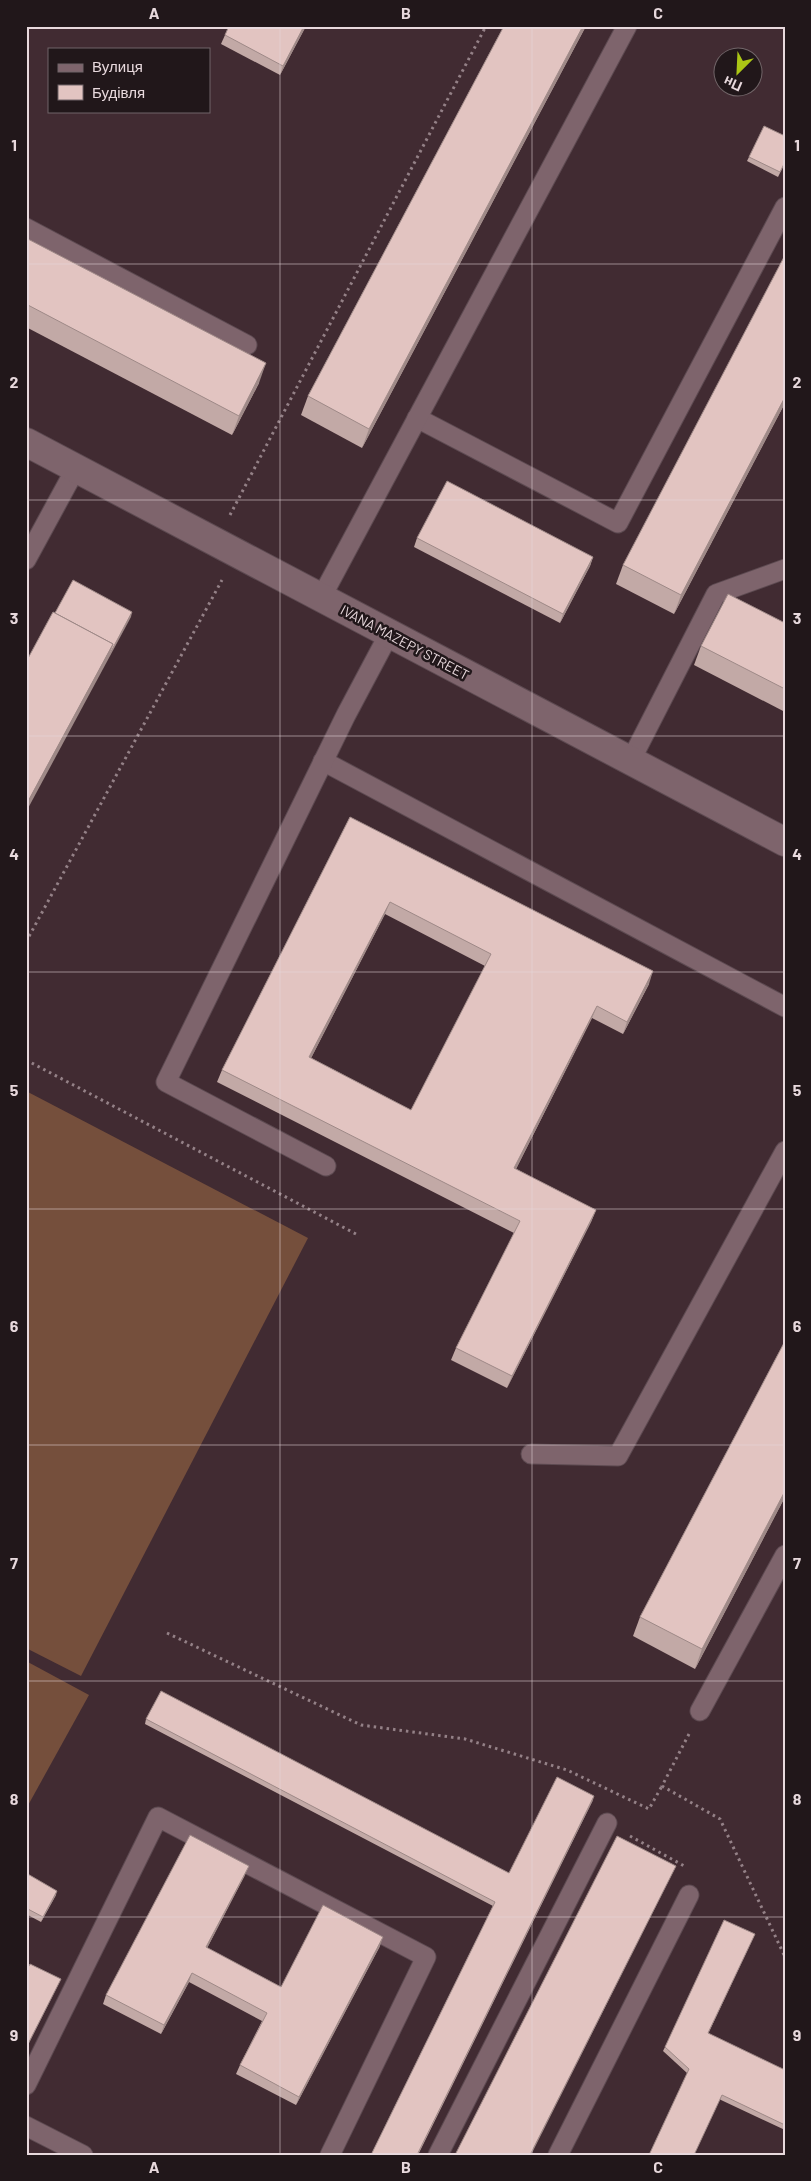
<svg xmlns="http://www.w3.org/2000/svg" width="811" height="2181" font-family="Barlow,sans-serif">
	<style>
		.garden { fill: #754f3c }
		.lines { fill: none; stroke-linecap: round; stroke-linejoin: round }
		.service-casing { stroke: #5d4a51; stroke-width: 21 }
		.secondary-casing { stroke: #5d4a51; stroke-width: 30 }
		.path { stroke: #948187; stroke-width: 3; stroke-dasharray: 2.5 4; stroke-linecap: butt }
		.service { stroke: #7e646c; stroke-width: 19 }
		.secondary { stroke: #7e646c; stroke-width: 28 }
		.wall { fill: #c2a9a6; fill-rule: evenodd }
		.shaded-wall { fill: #9e8987 }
		.building { fill: #e2c4c1; stroke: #9e8987; fill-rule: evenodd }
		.grid { fill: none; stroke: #e8d9dd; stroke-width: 1; stroke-opacity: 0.55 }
		.labels { text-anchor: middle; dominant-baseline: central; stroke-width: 5; stroke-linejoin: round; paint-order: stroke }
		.street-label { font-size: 14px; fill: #e8d9dd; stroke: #21171a }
		.neatline { fill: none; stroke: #e8d9dd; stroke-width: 2 }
		.grid-label { font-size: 16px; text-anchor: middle; font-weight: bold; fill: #e8d9dd }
	</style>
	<rect width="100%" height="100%" fill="#412b32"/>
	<g class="garden">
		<path d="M26,1091L308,1238L81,1676L26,1648Z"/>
		<path d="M26,1661L89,1695L26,1809Z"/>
	</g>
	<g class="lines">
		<defs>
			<g id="service">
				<path d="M26,228L247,345"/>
				<path d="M417,418L618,523L785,207"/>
				<path d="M26,560L76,468"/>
				<path d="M321,598L627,26"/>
				<path d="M631,760L716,594L785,569"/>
				<path d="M323,761L785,1007"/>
				<path d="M326,1166L166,1082L346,715L389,634"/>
				<path d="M531,1454L618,1456L785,1151"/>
				<path d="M700,1711L785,1555"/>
				<path d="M26,2085L158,1817L426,1957L330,2155"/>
				<path d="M26,2126L83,2155"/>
				<path d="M438,2155L607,1823"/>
				<path d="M558,2155L689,1895"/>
			</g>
			<path id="secondary" d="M26,442L785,842"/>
		</defs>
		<use href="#service" class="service-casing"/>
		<use href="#secondary" class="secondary-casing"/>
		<g class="path">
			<path d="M230,515L486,26"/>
			<path d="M26,942L222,580"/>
			<path d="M26,1060L356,1234"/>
			<path d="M167,1633L361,1725L465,1739L567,1770L649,1809L662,1786"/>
			<path d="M689,1734L662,1786L720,1819L785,1957"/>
			<path d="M630,1836L686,1867"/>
		</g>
		<use href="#service" class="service"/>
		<use href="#secondary" class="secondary"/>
	</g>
	<g class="wall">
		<path d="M306,26L280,75L221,44L225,35Z"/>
		<path d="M504,26H586L362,448L301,415L308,396Z"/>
		<path d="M749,157L785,163L778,177L747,161Z"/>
		<path d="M26,238L259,383L232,435L26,327Z"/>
		<path d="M785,403L674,614L616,584L623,565Z"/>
		<path d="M417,538L593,557L590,566L560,623L414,547Z"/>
		<path d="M785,623V712L694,665L701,646Z"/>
		<path d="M350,817L649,984L623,1034L592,1018L516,1169L596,1210L591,1222L507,1388L451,1360L456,1348L514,1233L217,1082L222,1070ZM385,914L485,966L411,1110L311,1058Z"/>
		<path d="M785,1341V1497L695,1669L633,1636L640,1617Z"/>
		<path d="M146,1719L509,1873L593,1800L418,2155H371L493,1906L145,1724Z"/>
		<path d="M26,1873L56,1895L41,1922L26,1914Z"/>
		<path d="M245,1875L207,1948L281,1987L380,1946L296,2105L236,2074L240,2065L262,2021L189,1982L161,2034L103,2004L106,1995Z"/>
		<path d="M755,1934L708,2034L785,2070V2130L721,2100L687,2073L663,2051L665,2047Z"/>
	</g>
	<g class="shaded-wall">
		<path d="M304,26H306L280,75L283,66Z"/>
		<path d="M583,26H586L362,448L369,429Z"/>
		<path d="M266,363L259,383L232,435L239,416Z"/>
		<path d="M785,397V403L674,614L681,595Z"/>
		<path d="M593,557L590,566L560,623L563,614Z"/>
		<path d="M132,612L131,617L26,812V805L113,644Z"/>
		<path d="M390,902L385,914L305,1070L309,1057Z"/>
		<path d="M653,971L649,984L623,1034L627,1022Z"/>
		<path d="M597,1006L592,1018L510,1181L514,1168Z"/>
		<path d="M596,1210L591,1222L507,1388L512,1376Z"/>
		<path d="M785,1491V1497L695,1669L702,1649Z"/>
		<path d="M594,1796L593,1800L417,2155Z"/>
		<path d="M249,1866L245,1875L203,1956L206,1947Z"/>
		<path d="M676,1866L531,2155H530Z"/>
		<path d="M57,1891L56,1895L41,1922L43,1917Z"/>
		<path d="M383,1937L380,1946L296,2105L299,2097Z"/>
		<path d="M192,1973L189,1982L161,2034L164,2025Z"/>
		<path d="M61,1979L26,2049V2048Z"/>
	</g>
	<g class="building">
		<path d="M229,26H304L283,66L225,35Z"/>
		<path d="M504,26H583L369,429L308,396Z"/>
		<path d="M764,126L785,136V162L780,172L749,157Z"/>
		<path d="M26,238L266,363L239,416L26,304Z"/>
		<path d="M785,255V397L681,595L623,565Z"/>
		<path d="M447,481L593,557L563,614L417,538Z"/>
		<path d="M73,580L132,612L107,659L113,644L55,613Z"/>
		<path d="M728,594L785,623V689L701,646Z"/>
		<path d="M53,612L113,644L26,805V662Z"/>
		<path d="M350,817L653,971L627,1022L597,1006L514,1168L596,1210L512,1376L456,1348L520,1221L222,1070ZM390,902L491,954L411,1110L309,1057Z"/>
		<path d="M785,1341V1491L702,1649L640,1617Z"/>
		<path d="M161,1691L509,1873L557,1777L594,1796L417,2155H371L495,1902L146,1719Z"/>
		<path d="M190,1835L249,1866L206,1947L281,1987L323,1905L383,1937L299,2097L240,2065L267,2013L192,1973L164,2025L106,1995Z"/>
		<path d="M617,1836L676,1866L530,2155H455Z"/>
		<path d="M26,1873L57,1891L43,1917L26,1908Z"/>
		<path d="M724,1920L755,1934L708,2033L785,2070V2125L722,2095L694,2155H649L689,2069L665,2047Z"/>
		<path d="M30,1964L61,1979L26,2048V1971Z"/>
	</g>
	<path class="grid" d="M280,26V2155M532,26V2155M26,264H785M26,500H785M26,736H785M26,972H785M26,1209H785M26,1445H785M26,1681H785M26,1917H785"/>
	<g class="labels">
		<g class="street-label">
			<text transform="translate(405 642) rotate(28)">IVANA MAZEPY STREET</text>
		</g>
	</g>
	<rect width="811" height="2181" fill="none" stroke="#21171a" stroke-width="55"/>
	<rect x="48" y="48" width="162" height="65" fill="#21171a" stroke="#716568"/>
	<rect x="58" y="64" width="25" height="8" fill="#7e646c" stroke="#716568"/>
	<text x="92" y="72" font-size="15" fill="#e8d9dd">Вулиця</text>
	<rect x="58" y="85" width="25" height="15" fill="#e2c4c1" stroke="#716568"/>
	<text x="92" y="98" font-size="15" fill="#e8d9dd">Будівля</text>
	<g transform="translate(738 72) rotate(204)"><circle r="24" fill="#21171a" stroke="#716568"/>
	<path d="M0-4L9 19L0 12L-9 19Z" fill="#abc615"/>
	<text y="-8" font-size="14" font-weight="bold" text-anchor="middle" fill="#e8d9dd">Пн</text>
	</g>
	<rect x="28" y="28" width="756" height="2126" class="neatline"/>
	<g class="grid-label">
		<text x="154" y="19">A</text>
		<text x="406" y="19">B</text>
		<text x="658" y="19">C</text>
		<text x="14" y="151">1</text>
		<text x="797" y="151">1</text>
		<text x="14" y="388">2</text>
		<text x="797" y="388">2</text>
		<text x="14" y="624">3</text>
		<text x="797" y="624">3</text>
		<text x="14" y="860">4</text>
		<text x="797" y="860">4</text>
		<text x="14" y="1096">5</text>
		<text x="797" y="1096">5</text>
		<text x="14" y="1332">6</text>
		<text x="797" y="1332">6</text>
		<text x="14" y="1569">7</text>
		<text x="797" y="1569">7</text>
		<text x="14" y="1805">8</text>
		<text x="797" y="1805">8</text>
		<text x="14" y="2041">9</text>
		<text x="797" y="2041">9</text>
		<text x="154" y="2173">A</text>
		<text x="406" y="2173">B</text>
		<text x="658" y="2173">C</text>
	</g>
</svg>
